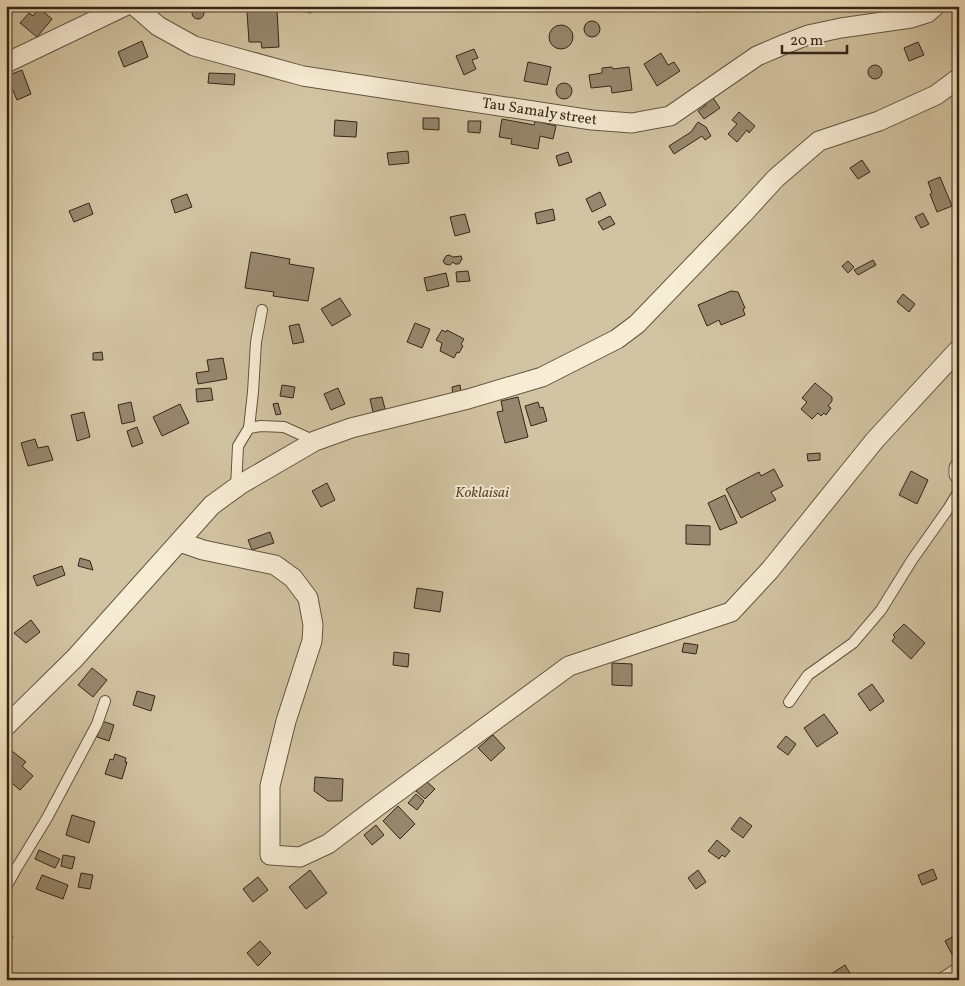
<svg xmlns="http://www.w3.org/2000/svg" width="965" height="986" font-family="Vollkorn,serif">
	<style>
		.green { fill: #d2c4a2; stroke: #82745c }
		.building { fill: #96886e; stroke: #332517 }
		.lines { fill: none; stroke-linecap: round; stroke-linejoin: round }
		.service-casing { stroke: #635541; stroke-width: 12 }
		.minor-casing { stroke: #635541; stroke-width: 21 }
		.service { stroke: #f7edd5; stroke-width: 10 }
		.minor { stroke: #f7edd5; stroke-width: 19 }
		.labels { text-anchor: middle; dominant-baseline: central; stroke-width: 4; stroke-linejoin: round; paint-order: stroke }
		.street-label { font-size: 15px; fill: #332517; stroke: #f7edd5 }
		.park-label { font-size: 15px; font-style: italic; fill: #5b4d3a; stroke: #f7edd5 }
	</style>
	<rect width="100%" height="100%" fill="#f2e4bf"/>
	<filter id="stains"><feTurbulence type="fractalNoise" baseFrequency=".004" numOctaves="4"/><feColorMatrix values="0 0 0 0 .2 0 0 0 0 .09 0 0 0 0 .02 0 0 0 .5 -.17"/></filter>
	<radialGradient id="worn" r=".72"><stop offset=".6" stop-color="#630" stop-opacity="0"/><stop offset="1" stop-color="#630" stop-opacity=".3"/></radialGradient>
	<rect class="green" x="6" y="6" width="953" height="974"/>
	<g class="building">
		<path d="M316,6L314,11L310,13L303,11L301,7Z"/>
		<path d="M691,6H704L698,13Z"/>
		<circle cx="198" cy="13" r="6"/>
		<path d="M39,8L52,19L37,37L20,23L29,13L33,16Z"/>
		<path d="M277,10L279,47L262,48L261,42H249L247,12Z"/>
		<circle cx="592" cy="29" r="8"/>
		<circle cx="561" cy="37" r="12"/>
		<path d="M142,41L148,57L124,67L118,52Z"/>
		<path d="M918,42L924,55L909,61L904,48Z"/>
		<path d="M474,49L478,58L472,60L476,69L464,75L456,56Z"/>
		<path d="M661,53L668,65L674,62L680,71L657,86L644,64Z"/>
		<path d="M528,62L551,67L547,85L524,81Z"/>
		<circle cx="875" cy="72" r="7"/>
		<path d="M612,67L613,69L629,67L632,90L612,93L611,86L591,88L589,75L602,73V68Z"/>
		<path d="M22,70L31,94L17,100L7,76Z"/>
		<path d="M209,73L235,74L234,85L208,83Z"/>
		<circle cx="564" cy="91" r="8"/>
		<path d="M711,95L720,108L704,119L698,111L706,105L703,101Z"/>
		<path d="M739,112L755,126L749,133L747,130L737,142L728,134L737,124L732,120Z"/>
		<path d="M423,118H439V130L423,129Z"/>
		<path d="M502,119L534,125L535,121L556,126L553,139L540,136L538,149L511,144L512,139L499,137Z"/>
		<path d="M335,120L357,122L356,137L334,136Z"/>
		<path d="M468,121H481L480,133L468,132Z"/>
		<path d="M698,122L706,127L711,136L705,140L702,136L674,154L669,146L691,132Z"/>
		<path d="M408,151L409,163L389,165L387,153Z"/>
		<path d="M568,152L572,162L559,166L556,156Z"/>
		<path d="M862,160L870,172L858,179L850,168Z"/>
		<path d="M940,177L952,206L937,212L930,194L932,193L928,182Z"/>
		<path d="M600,192L606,205L592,212L586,199Z"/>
		<path d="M187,194L192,207L175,213L171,200Z"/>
		<path d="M89,203L93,214L74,222L69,211Z"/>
		<path d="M553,209L555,220L537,224L535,213Z"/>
		<path d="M923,213L929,224L921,228L915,217Z"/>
		<path d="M465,214L470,232L455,236L450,217Z"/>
		<path d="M610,216L615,224L603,230L598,222Z"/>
		<path d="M251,252L290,259L289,264L314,268L308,301L273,296L274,292L245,288Z"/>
		<path d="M449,255L453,257L461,256L462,259L459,264H455L453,262L450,265L445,264L443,261L446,256Z"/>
		<path d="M873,260L876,265L858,275L854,270Z"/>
		<path d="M848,261L854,267L848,273L842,266Z"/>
		<path d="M468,271L470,281L457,282L456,272Z"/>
		<path d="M446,273L449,286L427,291L424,278Z"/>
		<path d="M731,291L738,292L745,308L743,309L745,315L721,325L719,320L707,326L698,305Z"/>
		<path d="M903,294L915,304L909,312L897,302Z"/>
		<path d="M340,298L351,315L332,326L321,309Z"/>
		<path d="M415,323L430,329L422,348L407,342Z"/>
		<path d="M299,324L304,342L293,344L289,326Z"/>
		<path d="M442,330L446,332L447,330L464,339L461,344L463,346L459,353L457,352L454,358L440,351L442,343L436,340Z"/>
		<path d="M102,352L103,360H93V353Z"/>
		<path d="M223,358L227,379L198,384L196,373L209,371L207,360Z"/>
		<path d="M815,383L832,397V401L828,406L831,408L826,415L824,413L821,416L818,413L812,419L801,409L807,402L802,398Z"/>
		<path d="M282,385L295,387L293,398L280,396Z"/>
		<path d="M460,385L461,392L453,394L452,387Z"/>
		<path d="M211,388L213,400L197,402L196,389Z"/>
		<path d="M338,388L345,404L331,410L324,394Z"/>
		<path d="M382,397L385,409L373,412L370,399Z"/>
		<path d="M518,397L528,437L505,443L497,412L503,411L501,401Z"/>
		<path d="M131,402L135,421L122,424L118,405Z"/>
		<path d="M538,402L540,408L543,407L547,421L531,426L525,406Z"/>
		<path d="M278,403L281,414L276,415L273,404Z"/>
		<path d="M180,404L189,423L162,436L153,417Z"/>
		<path d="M84,412L90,437L77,441L71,415Z"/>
		<path d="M137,427L143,443L132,447L127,431Z"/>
		<path d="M35,439L38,448L48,446L53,460L28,466L21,443Z"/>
		<path d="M820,453V460L808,461L807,454Z"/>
		<path d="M774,469L783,486L771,492L776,500L741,518L726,489L759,472L761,476Z"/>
		<path d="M911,471L928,480L917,504L899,495Z"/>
		<path d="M327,483L335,500L321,507L312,491Z"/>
		<path d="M725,495L737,523L720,530L708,503Z"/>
		<path d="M686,525L710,526V545L686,544Z"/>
		<path d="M270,532L274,543L252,550L248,540Z"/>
		<path d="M80,558L90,561L93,570L78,566Z"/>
		<path d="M62,566L65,575L37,586L33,576Z"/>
		<path d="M417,588L443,592L440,612L414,608Z"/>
		<path d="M31,620L40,632L26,643L14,633Z"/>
		<path d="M904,624L925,643L911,659L892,641L895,637L893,635Z"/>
		<path d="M684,643L698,645L696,654L682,652Z"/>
		<path d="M394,652L409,654L408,667L393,665Z"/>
		<path d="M612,663L632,664V686L612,685Z"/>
		<path d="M92,668L107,680L93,697L78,685Z"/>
		<path d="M872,684L884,701L870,711L858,694Z"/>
		<path d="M137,691L155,696L151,711L133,705Z"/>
		<path d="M824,714L838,733L817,747L804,728Z"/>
		<path d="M102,721L114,725L109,741L97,737Z"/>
		<path d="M493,735L505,748L491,761L478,748Z"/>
		<path d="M786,736L796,744L788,755L777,747Z"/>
		<path d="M12,751L26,762L22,766L33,776L20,790L6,778V758Z"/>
		<path d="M115,754L126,758L125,762H127L122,779L105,774L110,759L113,760Z"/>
		<path d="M315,777L343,779L342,801H328L314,791Z"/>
		<path d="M426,781L435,789L425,799L416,791Z"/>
		<path d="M416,794L424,801L417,810L408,803Z"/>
		<path d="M398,806L415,824L400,839L383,821Z"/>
		<path d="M72,815L95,822L89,843L66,835Z"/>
		<path d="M740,817L752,826L743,838L731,829Z"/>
		<path d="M376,825L384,835L372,845L364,835Z"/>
		<path d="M717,840L730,851L725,857L722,855L719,859L708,851Z"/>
		<path d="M39,850L60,859L55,868L35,859Z"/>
		<path d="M63,855L75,857L72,869L61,866Z"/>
		<path d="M933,869L937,879L922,885L918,875Z"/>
		<path d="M310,870L327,893L306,909L289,887Z"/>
		<path d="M698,870L706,882L696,889L688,878Z"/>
		<path d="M81,873L93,875L90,889L78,887Z"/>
		<path d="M42,875L68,885L63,899L36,889Z"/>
		<path d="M258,877L268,890L253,902L243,889Z"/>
		<path d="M6,933L13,936L9,947L6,945Z"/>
		<path d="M958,934L959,961L956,962L945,941Z"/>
		<path d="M260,941L271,953L258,966L247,953Z"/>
		<path d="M845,965L854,980H828L833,977L831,974Z"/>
	</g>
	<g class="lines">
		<defs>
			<g id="service">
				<path d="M249,428L253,392L256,342L262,310"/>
				<path d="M236,488L238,446L249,428L261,426L284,427L315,441"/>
				<path d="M789,702L808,675L853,643L881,610L912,560L948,509L959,491"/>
				<path d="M6,887L16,869L47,818L97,724L105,701"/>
				<path d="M939,980L959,967"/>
			</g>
			<g id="minor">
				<path id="s1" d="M135,6L158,26L194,46L303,76L592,120L632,123L670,116L757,56L785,44L808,35L841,28L911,18L927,13L935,6"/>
				<path d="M6,63L125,6"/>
				<path d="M959,468V474"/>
				<path d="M180,542L203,550L275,565L293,578L308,598L313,625L312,641L286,721L270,786V855L300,857L328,844L378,806L569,666L731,612L770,570L875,440L959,349"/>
				<path d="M6,726L75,658L212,505L241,484L315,441L351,428L468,399L542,377L617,339L637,324L743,214L776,178L819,141L879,121L936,95L959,78"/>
			</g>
		</defs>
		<use href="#service" class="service-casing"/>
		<use href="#minor" class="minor-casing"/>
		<use href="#service" class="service"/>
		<use href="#minor" class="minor"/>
	</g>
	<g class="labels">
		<g class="street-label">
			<text stroke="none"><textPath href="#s1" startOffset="424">Tau Samaly street</textPath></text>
		</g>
		<g class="park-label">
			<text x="482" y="493">Koklaisai</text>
		</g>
	</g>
	<rect width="965" height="986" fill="none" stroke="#f2e4bf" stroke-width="25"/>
	<rect x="8" y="8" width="950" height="971" fill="none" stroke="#332517" stroke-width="2.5"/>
	<rect x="12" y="12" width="940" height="961" fill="none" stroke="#332517"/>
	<path d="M782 45v8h65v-8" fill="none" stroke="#332517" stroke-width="2.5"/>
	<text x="790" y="45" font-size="15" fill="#332517" stroke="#f7edd5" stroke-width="4" paint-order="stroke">20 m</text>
	<rect width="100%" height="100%" filter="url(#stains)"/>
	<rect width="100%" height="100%" fill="url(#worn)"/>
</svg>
